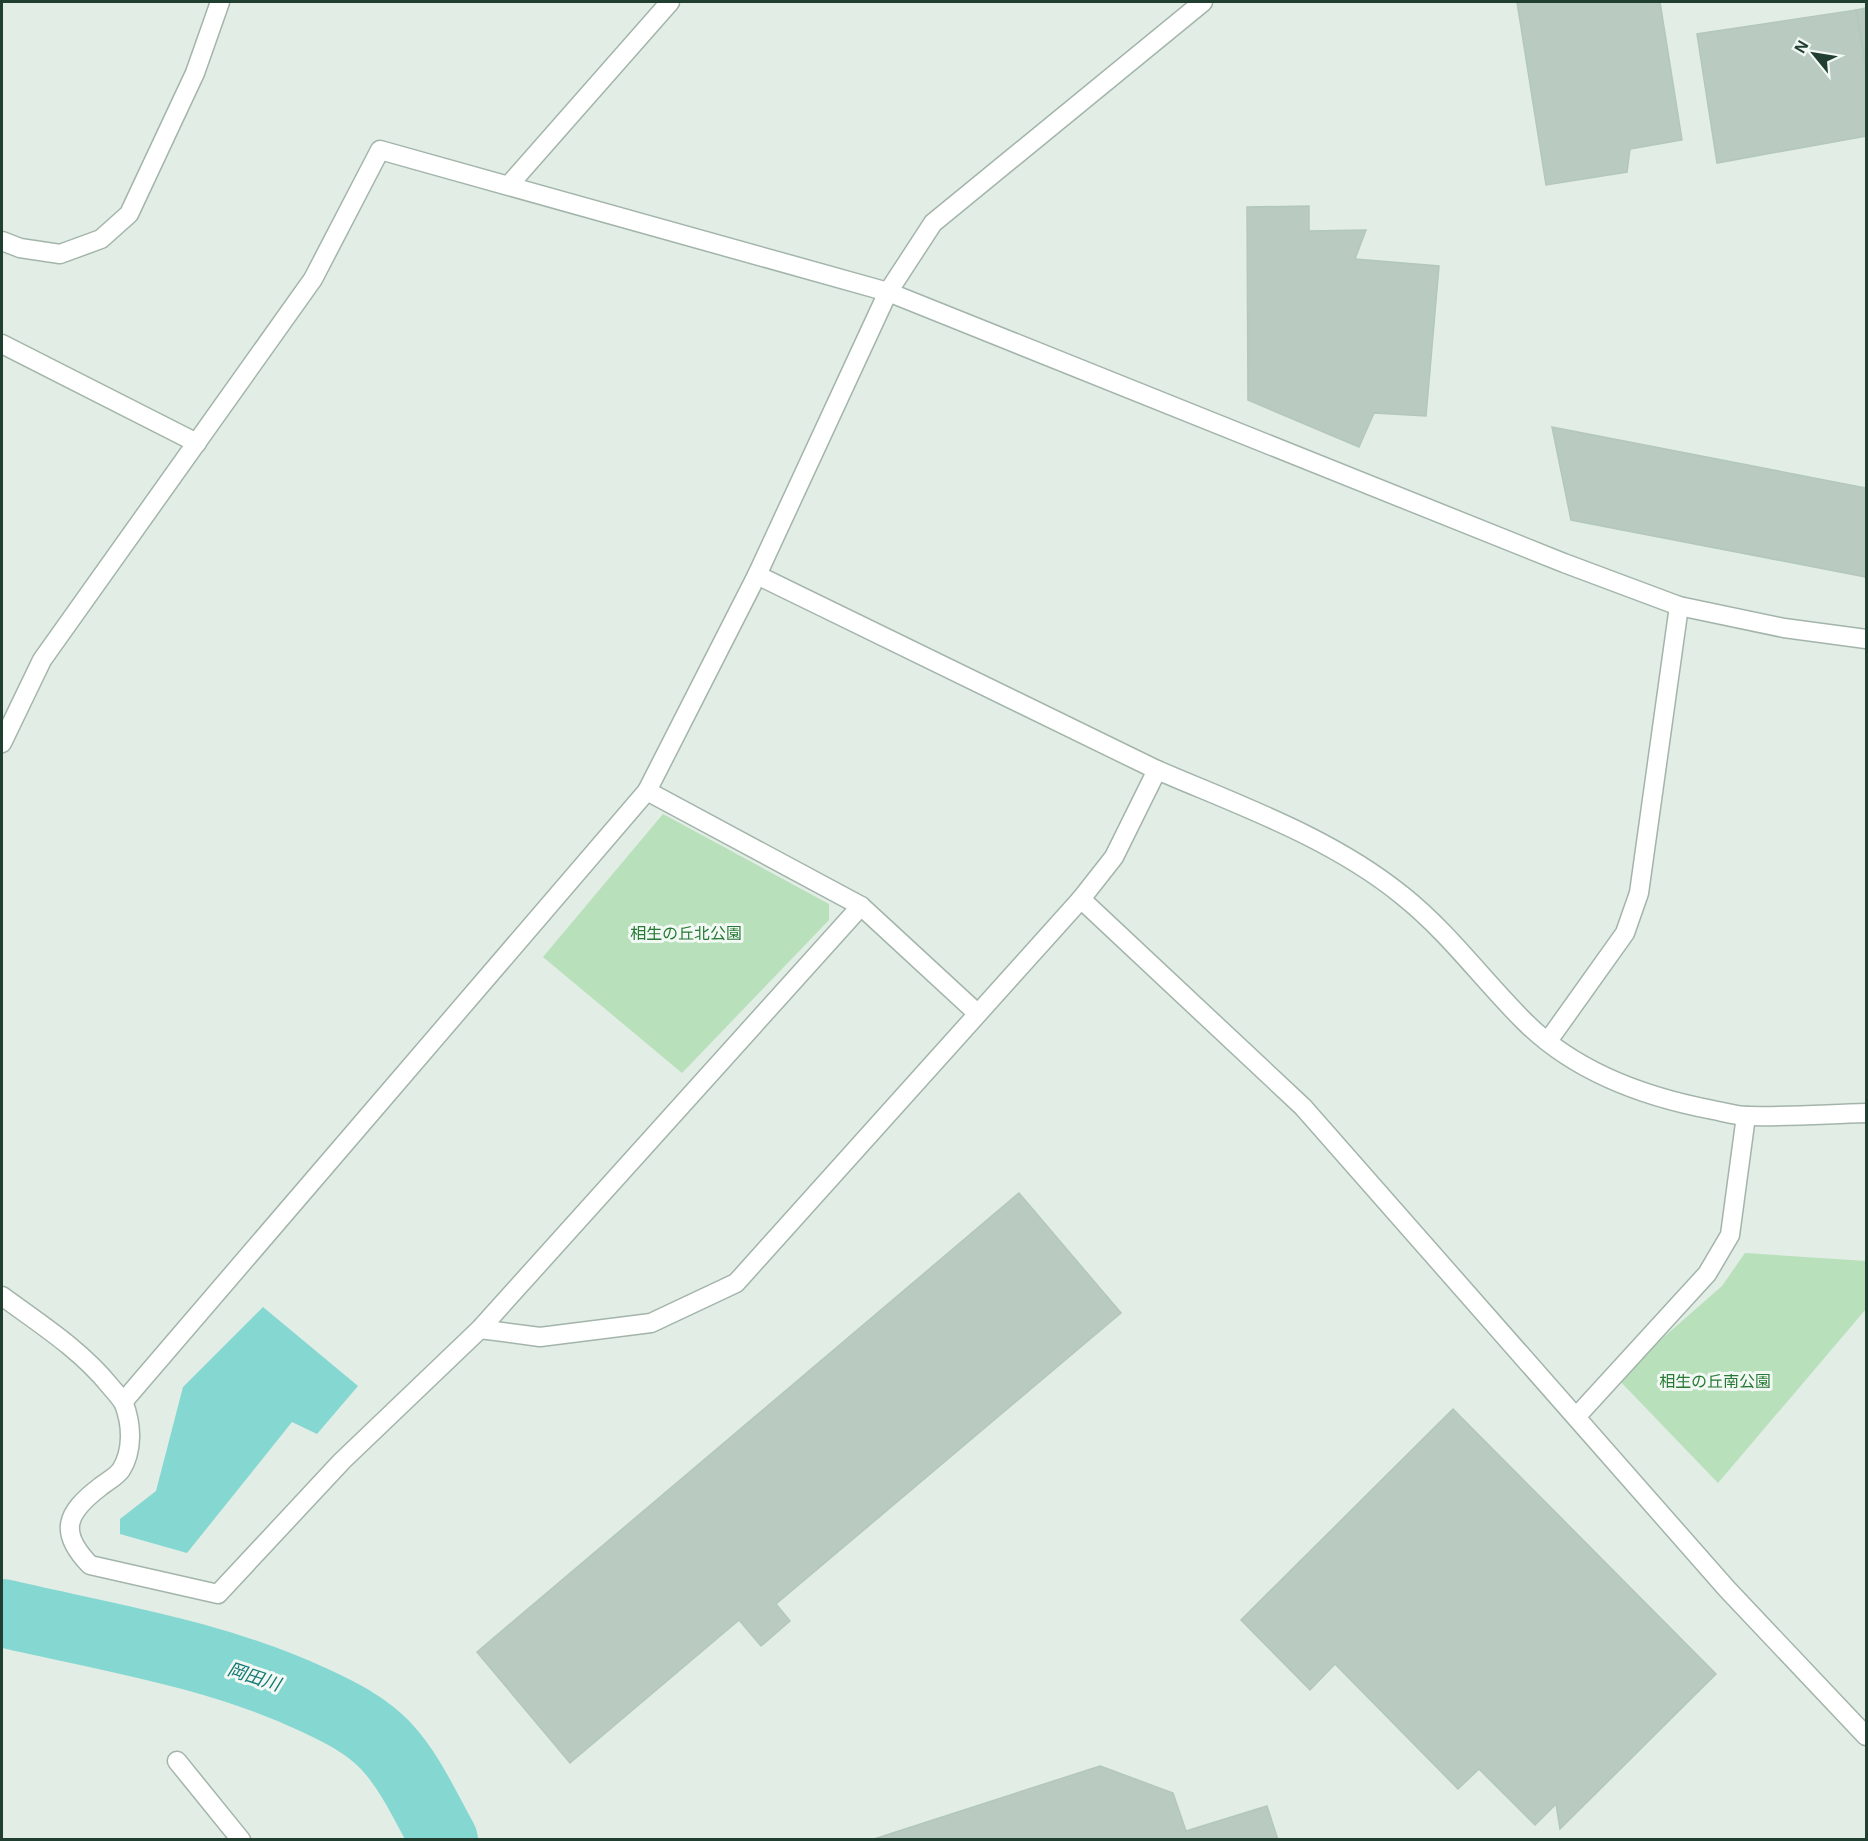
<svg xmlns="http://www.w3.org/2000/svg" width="1868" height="1841" font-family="Arial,'Noto Sans JP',sans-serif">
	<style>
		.green { fill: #b8e0ba }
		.water { fill: #85d7d1 }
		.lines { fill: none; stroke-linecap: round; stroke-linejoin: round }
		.river { stroke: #85d7d1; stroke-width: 68 }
		.building { fill: #b9cbc0; stroke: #b3c7ba; stroke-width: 1.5 }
		.service-casing { stroke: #a3b5ab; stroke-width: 21 }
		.minor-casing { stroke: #a3b5ab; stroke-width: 21 }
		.service { stroke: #fff; stroke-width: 18 }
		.minor { stroke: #fff; stroke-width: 18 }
		.labels { text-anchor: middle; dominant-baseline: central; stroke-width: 6; stroke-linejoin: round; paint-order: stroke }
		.park-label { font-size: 16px; fill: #277a34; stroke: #f2f9f4 }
		.water-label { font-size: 18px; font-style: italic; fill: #157a75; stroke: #f2f9f4 }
	</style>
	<rect width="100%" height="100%" fill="#e1ede5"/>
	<g class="green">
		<path d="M663,814L829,904V920L682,1073L543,957Z"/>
		<path d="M1745,1253L1866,1261V1309L1718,1483L1617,1378L1722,1286Z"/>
	</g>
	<path class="water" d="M263,1307L358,1386L317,1434L292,1422L187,1553L120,1534V1519L156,1491L183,1387Z"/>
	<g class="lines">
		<path class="river" d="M2,1613C106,1637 216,1654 314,1700C340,1712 366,1725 386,1746C411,1773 426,1808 444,1840"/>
	</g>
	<g class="building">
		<path d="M1517,2H1660L1682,140L1630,149L1627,172L1546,185Z"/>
		<path d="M1866,8V69L1856,10Z"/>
		<path d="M1856,10L1866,69V136L1717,163L1697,34Z"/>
		<path d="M1309,206V231L1366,230L1355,259L1439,266L1426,416L1374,413L1359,447L1248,400L1247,207Z"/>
		<path d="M1552,427L1866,488V577L1571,520Z"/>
		<path d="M1019,1193L1121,1313L776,1604L790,1621L761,1646L739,1620L570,1763L477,1652Z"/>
		<path d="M1453,1409L1716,1674L1560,1829L1556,1804L1535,1825L1479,1769L1458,1789L1335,1664L1310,1690L1241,1620Z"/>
		<path d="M1100,1766L1173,1793L1186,1831L1267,1806L1278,1840H871Z"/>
	</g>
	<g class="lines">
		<defs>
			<g id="service">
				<path d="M2,241L20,248L60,254L101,239L129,214L195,73L220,2"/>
				<path d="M2,344L197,443"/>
			</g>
			<g id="minor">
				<path d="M509,185L670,2"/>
				<path d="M2,743L42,660L313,279L380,150L888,292L1564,563L1679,606L1784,628L1866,639"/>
				<path d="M1157,770C1241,806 1332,838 1403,896C1448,932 1482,979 1523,1020C1573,1071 1644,1097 1713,1110C1724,1112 1737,1116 1748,1116C1788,1117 1827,1114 1866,1113"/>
				<path d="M647,791L757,575"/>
				<path d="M1081,899L1303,1107L1727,1589L1866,1736"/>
				<path d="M1548,1041L1625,933L1639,893L1679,606"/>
				<path d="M2,1296C40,1324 80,1349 110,1386C114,1391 121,1398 124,1404C132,1425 133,1451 121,1470C116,1477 106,1482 100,1487C66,1513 58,1532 90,1565L218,1594L342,1461L480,1329L540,1337L651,1323L736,1283L1081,899L1114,857L1157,770L757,575L888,292L933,223L1203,2"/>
				<path d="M480,1329L861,906"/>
				<path d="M123,1402L647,791L861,906L977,1013"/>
				<path d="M1577,1416L1707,1274L1730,1235L1746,1116"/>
				<path d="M177,1761L241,1840"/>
			</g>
		</defs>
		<use href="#service" class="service-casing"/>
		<use href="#minor" class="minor-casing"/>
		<use href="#service" class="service"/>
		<use href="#minor" class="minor"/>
	</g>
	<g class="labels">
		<g class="park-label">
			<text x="686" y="933">相生の丘北公園</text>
			<text x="1715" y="1381">相生の丘南公園</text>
		</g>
		<g class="water-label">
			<text transform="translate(254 1677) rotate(18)">岡田川</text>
		</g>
	</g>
	<rect width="1868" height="1841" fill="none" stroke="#203f30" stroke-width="6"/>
	<g transform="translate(1814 54) rotate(300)" stroke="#f2f9f4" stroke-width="4.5" paint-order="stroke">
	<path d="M0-4.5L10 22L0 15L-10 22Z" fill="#203f30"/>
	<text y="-9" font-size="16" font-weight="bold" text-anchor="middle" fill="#203f30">N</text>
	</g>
</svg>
